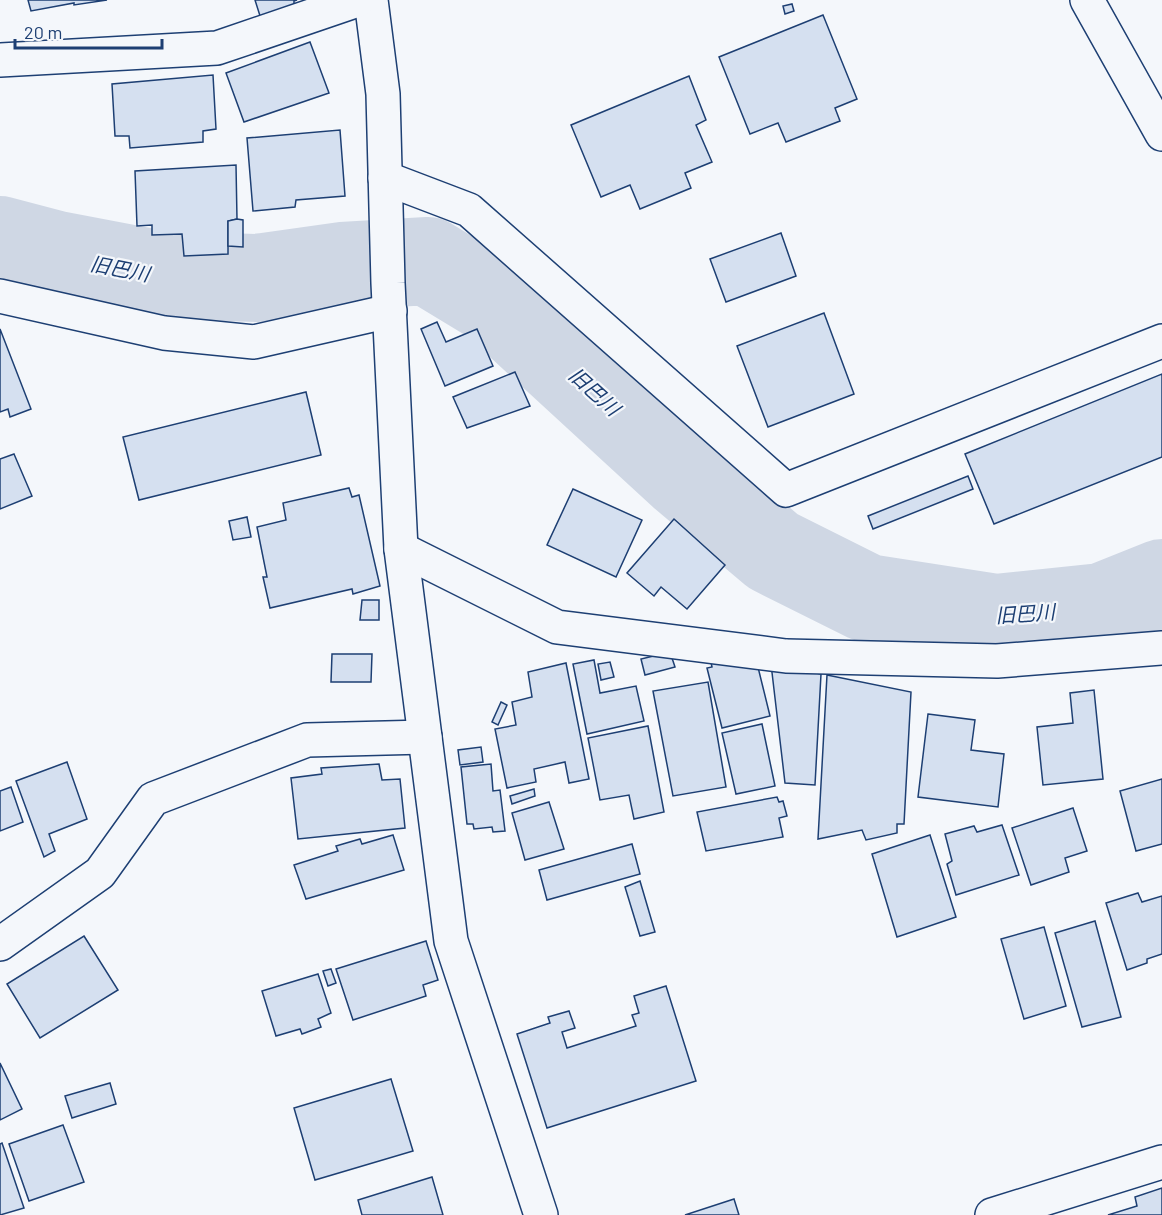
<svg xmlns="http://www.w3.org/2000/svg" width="1162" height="1215" font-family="Barlow,'Noto Sans JP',sans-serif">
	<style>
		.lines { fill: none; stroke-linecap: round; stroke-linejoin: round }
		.river { stroke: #cfd7e4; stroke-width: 88 }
		.building { fill: #d5e0f0; stroke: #1d3f73; stroke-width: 1.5 }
		.minor-casing { stroke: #1d3f73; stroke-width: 36 }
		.minor { stroke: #f4f7fb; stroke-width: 33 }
		.labels { text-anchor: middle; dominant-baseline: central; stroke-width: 4.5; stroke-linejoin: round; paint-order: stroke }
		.water-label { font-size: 20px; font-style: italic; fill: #1d3f73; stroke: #f4f7fb }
	</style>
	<rect width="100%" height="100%" fill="#f4f7fb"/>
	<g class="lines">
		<path class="river" d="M0,240L57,255L162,275L258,278L342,266L428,261L494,301L683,475L773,551L867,598L996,618L1102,607L1162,583"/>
	</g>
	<g class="building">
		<path d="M28,0H107L74,5V3L31,11Z"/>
		<path d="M255,0H297L294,1V6L261,19Z"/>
		<path d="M792,4L794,11L785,14L783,6Z"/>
		<path d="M823,15L857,99L835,108L840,121L786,142L778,123L750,134L719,57Z"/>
		<path d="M310,42L329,93L244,122L226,73Z"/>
		<path d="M213,75L216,129L203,131V142L130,148L129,136H115L112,84Z"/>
		<path d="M689,76L706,120L696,125L712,162L685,173L691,188L640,209L630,185L601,197L571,125Z"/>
		<path d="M340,130L345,196L296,200L295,207L253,211L247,138Z"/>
		<path d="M236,165L237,219L228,221V254L184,256L182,234L152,235V225L137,226L135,171Z"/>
		<path d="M237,219L243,220V247L228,246V221Z"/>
		<path d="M781,233L796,276L726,302L710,259Z"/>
		<path d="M824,313L854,394L768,427L737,346Z"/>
		<path d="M437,322L446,342L477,329L493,366L445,386L421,329Z"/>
		<path d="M0,329L31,409L10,417L8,409L0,412Z"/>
		<path d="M515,372L530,406L467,428L453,397Z"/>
		<path d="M1162,374V457L994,524L965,454Z"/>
		<path d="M306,392L321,455L139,500L123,437Z"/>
		<path d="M14,454L32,496L0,509V459Z"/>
		<path d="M968,476L973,489L873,529L868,516Z"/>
		<path d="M349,488L352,497L359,495L380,586L353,594L352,589L270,608L263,577H267L257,527L286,520L283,503Z"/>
		<path d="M573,489L642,520L616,577L547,545Z"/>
		<path d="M247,517L251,537L233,540L229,521Z"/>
		<path d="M674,519L725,565L687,609L661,587L654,596L627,573Z"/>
		<path d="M362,600H379V620H360Z"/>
		<path d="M670,652L675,667L645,675L641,659Z"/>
		<path d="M709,653L756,659L770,716L722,728L707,668L712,667Z"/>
		<path d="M332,654H372L371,682H331Z"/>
		<path d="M594,660L600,693L636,686L644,721L587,734L573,664Z"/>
		<path d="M610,662L614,677L601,680L598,664Z"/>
		<path d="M566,663L589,779L569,783L565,762L534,769L536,782L507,788L495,729L516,725L512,702L532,697L528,672Z"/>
		<path d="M771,664L821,674L815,785L785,783Z"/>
		<path d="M827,675L911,692L904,824H897V833L866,840L862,830L818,839Z"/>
		<path d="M708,682L726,787L673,796L653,691Z"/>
		<path d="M1094,690L1103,779L1043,785L1037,727L1073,723L1070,693Z"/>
		<path d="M501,702L507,705L498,725L492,722Z"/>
		<path d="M928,714L975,720L971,750L1004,754L998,807L918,797Z"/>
		<path d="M762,724L775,786L736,794L722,733Z"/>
		<path d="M648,726L664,812L634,819L629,795L600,800L588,738Z"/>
		<path d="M481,747L483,762L460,765L458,750Z"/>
		<path d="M67,762L87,819L49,834L55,851L44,857L16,781Z"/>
		<path d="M379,764L382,780L400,779L405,828L298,839L291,778L322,774L321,768Z"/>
		<path d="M491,764L493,791L500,790L505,831L493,832L492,827L474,829L473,824H467L461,767Z"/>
		<path d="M1162,779V844L1136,851L1120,791Z"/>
		<path d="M11,787L23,822L0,831V791Z"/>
		<path d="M534,789L535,796L512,804L510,796Z"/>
		<path d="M777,797L779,802L783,801L787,816L779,818L783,837L706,851L697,812Z"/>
		<path d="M549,802L564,849L525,860L512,813Z"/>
		<path d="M1073,808L1087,851L1065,858L1069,872L1031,885L1012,828Z"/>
		<path d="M1002,825L1019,875L956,895L947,864L952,861L945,834L974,826L977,832Z"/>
		<path d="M393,835L404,870L306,899L294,865L338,851L336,846L360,839L362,844Z"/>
		<path d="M930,835L956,917L897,937L872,854Z"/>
		<path d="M632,844L640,874L547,900L539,870Z"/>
		<path d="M640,881L655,932L640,936L625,887Z"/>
		<path d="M1138,893L1142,902L1162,896V954L1147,959V963L1127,970L1106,903Z"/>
		<path d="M1095,921L1121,1017L1082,1027L1055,933Z"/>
		<path d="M1044,927L1066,1006L1024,1019L1001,939Z"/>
		<path d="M84,936L118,990L40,1038L7,984Z"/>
		<path d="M426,941L438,980L423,985L426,996L353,1020L336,969Z"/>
		<path d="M331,969L336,983L328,986L323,971Z"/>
		<path d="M318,974L331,1013L318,1019L321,1027L302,1034L300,1029L276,1036L262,991Z"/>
		<path d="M666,986L696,1081L547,1128L517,1034L550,1023L548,1017L569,1011L575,1028L562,1032L567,1048L636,1026L632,1015L639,1013L634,996Z"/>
		<path d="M0,1063L22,1109L0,1120Z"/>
		<path d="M391,1079L413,1151L315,1180L294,1108Z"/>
		<path d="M110,1083L116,1104L72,1118L65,1096Z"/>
		<path d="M63,1125L84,1182L29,1201L9,1144Z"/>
		<path d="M2,1143L24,1208L0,1215V1144Z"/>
		<path d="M432,1177L443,1215H362L358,1200Z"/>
		<path d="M1162,1188V1215H1108L1137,1206L1135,1197Z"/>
		<path d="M734,1199L739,1215H685Z"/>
	</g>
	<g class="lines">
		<defs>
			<g id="minor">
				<path d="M371,0L383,94L388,283L401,549L451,941L541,1215"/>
				<path d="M1087,0L1162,134"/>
				<path d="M0,60L217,48L358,0"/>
				<path d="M385,178L469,210L786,490L1162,341"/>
				<path d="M0,296L164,333L254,342L390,311"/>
				<path d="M401,549L557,627L786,656L997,661L1162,648"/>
				<path d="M0,944L100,873L153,799L307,740L425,737"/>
				<path d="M992,1215L1162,1162"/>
			</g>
		</defs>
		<use href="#minor" class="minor-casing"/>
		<use href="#minor" class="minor"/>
	</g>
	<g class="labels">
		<g class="water-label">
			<text transform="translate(120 268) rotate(11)">旧巴川</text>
			<text transform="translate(595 391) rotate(42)">旧巴川</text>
			<text transform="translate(1025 613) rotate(-4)">旧巴川</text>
		</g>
	</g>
	<path d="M15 39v9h147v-9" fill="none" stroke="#1d3f73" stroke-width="3"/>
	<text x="24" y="39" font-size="18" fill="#1d3f73" stroke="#f4f7fb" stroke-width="4.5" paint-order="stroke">20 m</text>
</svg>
